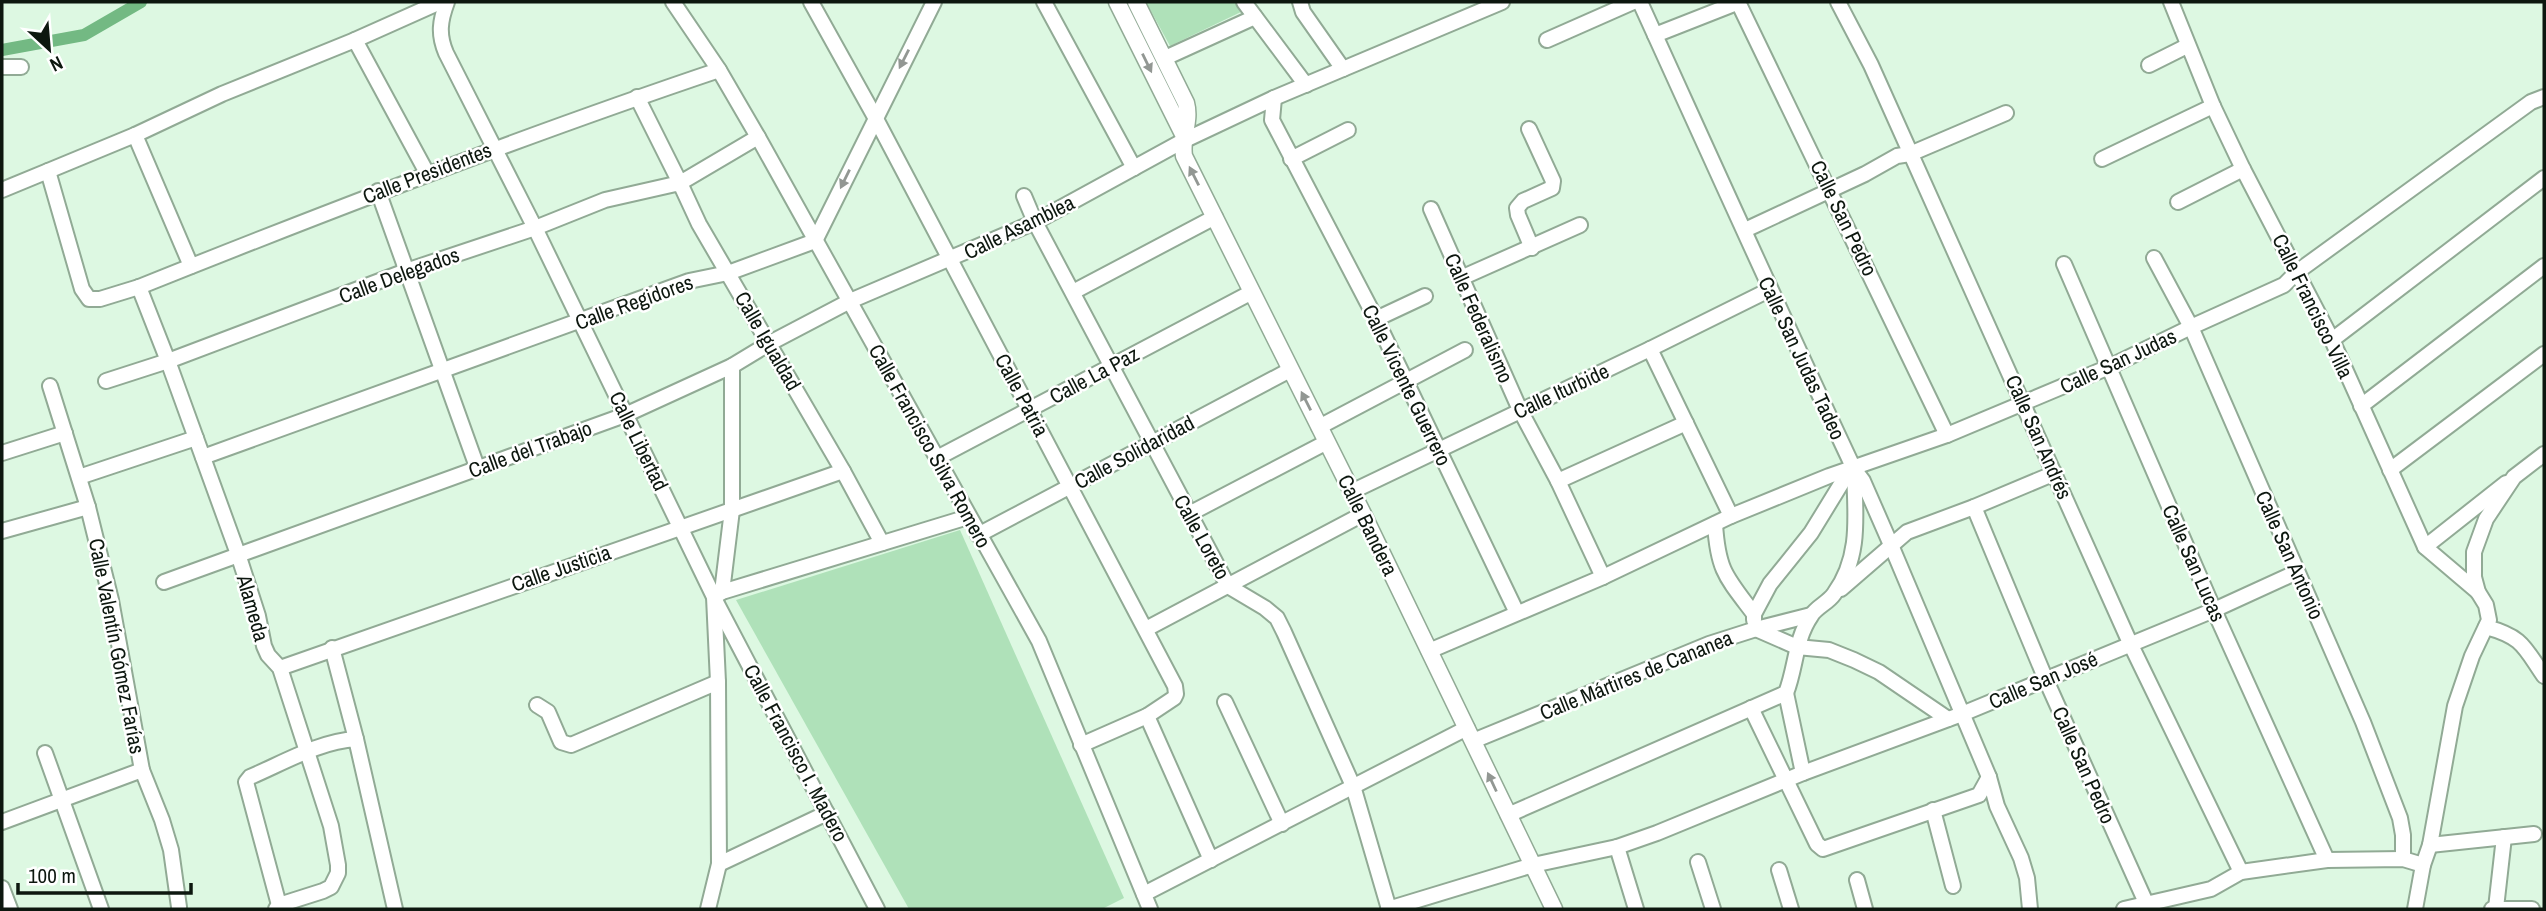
<svg xmlns="http://www.w3.org/2000/svg" width="2546" height="911" font-family="'Archivo Narrow',sans-serif">
	<style>
		.green { fill: #afe1b9 }
		.lines { fill: none; stroke-linecap: round; stroke-linejoin: round }
		.canal { stroke: #73b983; stroke-width: 12 }
		.minor-casing { stroke: #91aa95; stroke-width: 18 }
		.tertiary-casing { stroke: #91aa95; stroke-width: 19 }
		.minor { stroke: #fff; stroke-width: 14 }
		.tertiary { stroke: #fff; stroke-width: 16 }
		.oneway { fill: #929793 }
		.labels { text-anchor: middle; dominant-baseline: central; stroke-width: 5; stroke-linejoin: round; paint-order: stroke }
		.street-label { font-size: 21px; fill: #0d170f; stroke: #fff }
	</style>
	<rect width="100%" height="100%" fill="#ddf8e2"/>
	<g class="green">
		<path d="M1146,2H1236L1243,11L1170,46Z"/>
		<path d="M960,530L1124,898L1102,909H909L736,600Z"/>
	</g>
	<g class="lines">
		<path class="canal" d="M2,50L84,35L141,2"/>
		<defs>
			<g id="minor">
				<path d="M447,2C440,21 438,34 446,53L535,228L714,597L718,682L719,864L708,909"/>
				<path d="M673,2L719,70L758,137L1039,641L1150,909"/>
				<path d="M811,2L875,117L1175,686L1176,694L1174,698L1147,716L1081,745"/>
				<path d="M1044,2L1134,168"/>
				<path d="M1244,2L1306,85"/>
				<path d="M1300,2L1303,12L1343,69"/>
				<path d="M1640,2C1711,158 1781,314 1854,469L1863,481L1891,545L1989,777L1997,806L2021,858L2027,878L2030,909"/>
				<path d="M1738,2L1947,435"/>
				<path d="M1838,2L1871,65L2130,643L2241,872"/>
				<path d="M2171,2L2213,106L2243,169L2332,340L2425,547L2478,592"/>
				<path d="M1655,35L1739,2"/>
				<path d="M355,40L427,173"/>
				<path d="M1547,40L1633,2"/>
				<path d="M1165,58L1255,17"/>
				<path d="M2149,65L2187,46"/>
				<path d="M2,67H21"/>
				<path d="M637,97L680,183L758,137"/>
				<path d="M1274,98L1272,120L1376,319L1517,613"/>
				<path d="M1529,129L1553,181L1552,188L1523,201L1517,208L1518,215L1532,248"/>
				<path d="M135,135L191,266"/>
				<path d="M1291,159L1348,130"/>
				<path d="M2102,159L2213,106"/>
				<path d="M48,171L135,135L222,94L355,40L440,2"/>
				<path d="M2,190L48,171L82,289L89,299H100L139,287C331,210 523,136 719,70"/>
				<path d="M378,191L477,467"/>
				<path d="M1024,196L1035,222L1228,586L1265,608L1277,618L1284,632L1353,786L1389,909"/>
				<path d="M2178,202L2243,169"/>
				<path d="M1431,209L1520,410L1558,481L1603,577"/>
				<path d="M1745,230L1865,174L1897,156L1910,154L2006,113"/>
				<path d="M2154,258L2191,327L2363,722L2400,818L2403,835V859"/>
				<path d="M2064,264L2214,610L2327,860"/>
				<path d="M1461,278L1580,225"/>
				<path d="M139,287L168,361L238,554L258,616L264,646L268,655L280,668L331,826L338,865V873L331,887L323,891L279,905L276,909"/>
				<path d="M1073,292L1215,217"/>
				<path d="M1376,319L1425,296"/>
				<path d="M2332,340L2544,178"/>
				<path d="M1650,349L1731,516"/>
				<path d="M106,381L168,361L406,271L535,228L605,200L680,183L699,224L843,471L882,543"/>
				<path d="M50,386L88,507L111,600L142,770L162,820L171,850L179,907"/>
				<path d="M2361,406L2544,266"/>
				<path d="M1319,427L1465,350"/>
				<path d="M2,453L65,433"/>
				<path d="M203,457L689,281L728,273L815,241L934,2"/>
				<path d="M937,458L1252,292"/>
				<path d="M2390,470L2544,354"/>
				<path d="M79,477L196,438"/>
				<path d="M1558,481L1686,423"/>
				<path d="M1351,492L1650,349L1769,290"/>
				<path d="M1974,507L2046,680L2147,905"/>
				<path d="M1189,514L1327,442"/>
				<path d="M1715,524C1718,571 1726,577 1754,614V620"/>
				<path d="M2,531L88,507"/>
				<path d="M978,535L1290,370"/>
				<path d="M2425,547L2506,483"/>
				<path d="M164,582L625,415L732,366L770,343L850,301L1035,222L1183,141L1274,98L1502,2"/>
				<path d="M1841,589L1907,532L1974,507L2055,473"/>
				<path d="M722,592L732,510V366"/>
				<path d="M714,597L722,592L968,517"/>
				<path d="M716,602L877,909"/>
				<path d="M1754,614L1770,584L1811,533L1849,471"/>
				<path d="M2486,627C2523,637 2524,647 2544,676"/>
				<path d="M1146,629L1363,514"/>
				<path d="M1756,629L1797,647L1829,650L1854,660L1879,672L1948,719"/>
				<path d="M332,648L356,739"/>
				<path d="M1429,651L1603,577L1731,516L1829,476L1947,435L2109,367L2191,327L2284,285L2297,272L2531,102L2544,97"/>
				<path d="M280,668L843,471"/>
				<path d="M1786,693L1803,773"/>
				<path d="M1225,702L1282,824"/>
				<path d="M537,705L548,712L561,742L571,745L718,682"/>
				<path d="M1751,708L1817,844L1823,849L1979,795L1989,777"/>
				<path d="M1147,716L1211,860"/>
				<path d="M1473,741L1709,644L1756,629L1811,615"/>
				<path d="M45,753L101,909"/>
				<path d="M1933,810L1953,886"/>
				<path d="M1508,815L1786,693C1796,668 1795,639 1811,616C1816,607 1828,603 1834,594C1862,556 1855,513 1854,469"/>
				<path d="M2,822L142,770"/>
				<path d="M2430,845L2534,834"/>
				<path d="M1617,847L1636,909"/>
				<path d="M1698,862L1713,909"/>
				<path d="M719,864L827,813"/>
				<path d="M1779,870L1791,909"/>
				<path d="M1857,880L1865,909"/>
				<path d="M2,888L10,909"/>
				<path d="M1144,894L1467,728"/>
				<path d="M279,905L246,782L250,777C283,763 320,741 356,739L395,909"/>
				<path d="M2496,908L2504,837"/>
				<path d="M1388,909L1533,865L1617,847L1657,833L1803,773L1962,714L2214,610L2297,572"/>
				<path d="M2124,909L2211,889L2241,872L2327,860L2403,859L2423,865"/>
				<path d="M2415,909L2423,865L2430,845L2455,706L2472,656L2489,620L2486,605L2478,592L2474,577V552L2486,519L2514,477L2544,454"/>
				<path d="M2492,909H2532"/>
			</g>
			<g id="tertiary">
				<path d="M1117,2L1184,136"/>
				<path d="M1136,2L1186,103C1191,121 1181,137 1184,156L1363,514L1554,909"/>
			</g>
		</defs>
		<use href="#minor" class="minor-casing"/>
		<use href="#tertiary" class="tertiary-casing"/>
		<use href="#minor" class="minor"/>
		<use href="#tertiary" class="tertiary"/>
	</g>
	<defs><path id="oneway-solid" d="M-6-.8H1V-3.2L6.5 0L1 3.2V.8H-6Z" transform="scale(1.75)"/></defs>
	<g class="oneway">
		<use href="#oneway-solid" transform="translate(904 59) rotate(117)"/>
		<use href="#oneway-solid" transform="translate(1147 63) rotate(64)"/>
		<use href="#oneway-solid" transform="translate(1194 176) rotate(-117)"/>
		<use href="#oneway-solid" transform="translate(845 179) rotate(116)"/>
		<use href="#oneway-solid" transform="translate(1306 401) rotate(-117)"/>
		<use href="#oneway-solid" transform="translate(1492 782) rotate(-115)"/>
	</g>
	<g class="labels">
		<g class="street-label">
			<text transform="translate(427 173) rotate(-21)">Calle Presidentes</text>
			<text transform="translate(1844 218) rotate(64)">Calle San Pedro</text>
			<text transform="translate(1019 227) rotate(-26)">Calle Asamblea</text>
			<text transform="translate(399 275) rotate(-20)">Calle Delegados</text>
			<text transform="translate(634 302) rotate(-20)">Calle Regidores</text>
			<text transform="translate(2313 306) rotate(64)">Calle Francisco Villa</text>
			<text transform="translate(1479 318) rotate(66)">Calle Federalismo</text>
			<text transform="translate(768 341) rotate(60)">Calle Igualdad</text>
			<text transform="translate(1802 358) rotate(65)">Calle San Judas Tadeo</text>
			<text transform="translate(2118 361) rotate(-25)">Calle San Judas</text>
			<text transform="translate(1094 375) rotate(-28)">Calle La Paz</text>
			<text transform="translate(1407 385) rotate(64)">Calle Vicente Guerrero</text>
			<text transform="translate(1561 391) rotate(-25)">Calle Iturbide</text>
			<text transform="translate(1022 395) rotate(62)">Calle Patria</text>
			<text transform="translate(2039 437) rotate(66)">Calle San Andrés</text>
			<text transform="translate(639 441) rotate(64)">Calle Libertad</text>
			<text transform="translate(930 446) rotate(61)">Calle Francisco Silva Romero</text>
			<text transform="translate(530 449) rotate(-20)">Calle del Trabajo</text>
			<text transform="translate(1134 452) rotate(-28)">Calle Solidaridad</text>
			<text transform="translate(1368 525) rotate(64)">Calle Bandera</text>
			<text transform="translate(1202 537) rotate(61)">Calle Loreto</text>
			<text transform="translate(2290 555) rotate(66)">Calle San Antonio</text>
			<text transform="translate(2194 563) rotate(66)">Calle San Lucas</text>
			<text transform="translate(561 568) rotate(-19)">Calle Justicia</text>
			<text transform="translate(253 608) rotate(74)">Alameda</text>
			<text transform="translate(117 646) rotate(79)">Calle Valentín Gómez Farías</text>
			<text transform="translate(1636 675) rotate(-22)">Calle Mártires de Cananea</text>
			<text transform="translate(2043 680) rotate(-23)">Calle San José</text>
			<text transform="translate(796 753) rotate(62)">Calle Francisco I. Madero</text>
			<text transform="translate(2084 765) rotate(66)">Calle San Pedro</text>
		</g>
	</g>
	<rect width="2546" height="911" fill="none" stroke="#0d170f" stroke-width="7"/>
	<g transform="translate(49 49) rotate(154)" stroke="#ffffff" stroke-width="5" paint-order="stroke">
	<path d="M0-5L12 26L0 18L-12 26Z" fill="#0d170f"/>
	<text y="-10" font-size="19" font-weight="bold" text-anchor="middle" fill="#0d170f">N</text>
	</g>
	<path d="M18 883v10h173v-10" fill="none" stroke="#0d170f" stroke-width="3.5"/>
	<text x="28" y="883" font-size="21" fill="#0d170f" stroke="#ffffff" stroke-width="5" paint-order="stroke">100 m</text>
</svg>
